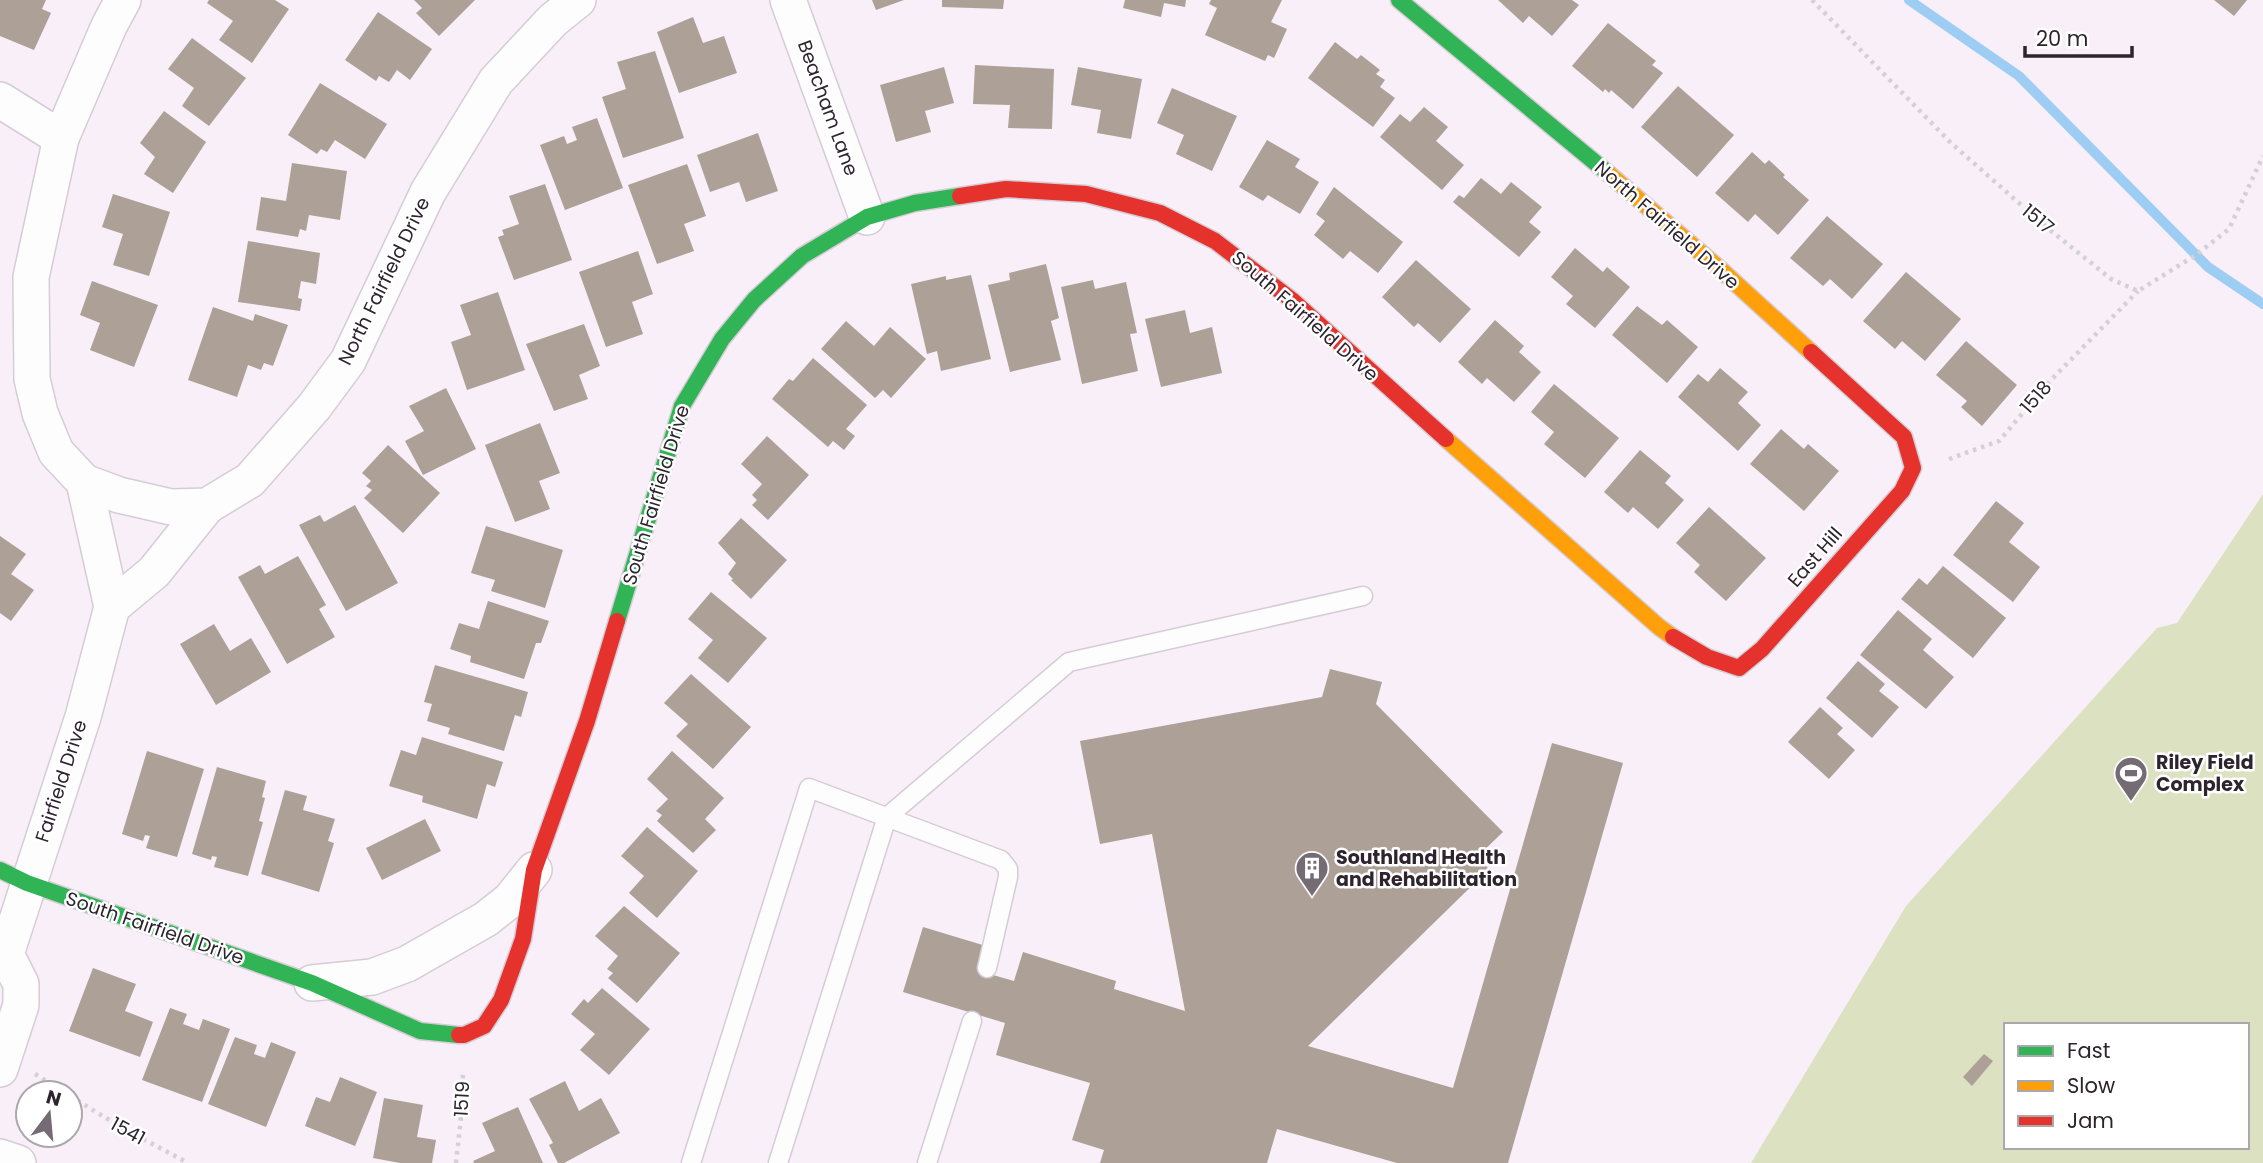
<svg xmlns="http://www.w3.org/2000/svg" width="2263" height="1163" font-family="Poppins,sans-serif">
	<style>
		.green { fill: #dbe1c1; fill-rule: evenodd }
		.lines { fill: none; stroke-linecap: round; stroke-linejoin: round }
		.stream { stroke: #9ecdf4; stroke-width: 10 }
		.building { fill: #ada097 }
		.lane-casing { stroke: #d5ccd5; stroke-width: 21 }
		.street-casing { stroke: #d5ccd5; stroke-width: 38 }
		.fast-casing { stroke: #d5ccd5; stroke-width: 19 }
		.slow-casing { stroke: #d5ccd5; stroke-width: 19 }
		.jam-casing { stroke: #d5ccd5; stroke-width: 19 }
		.path { stroke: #d4d1d4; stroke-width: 4.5; stroke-dasharray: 3.5 5; stroke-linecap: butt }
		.lane { stroke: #fefdfe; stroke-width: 18 }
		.street { stroke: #fefdfe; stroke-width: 35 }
		.fast { stroke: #30b455; stroke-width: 16 }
		.slow { stroke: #ff9f0a; stroke-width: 16 }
		.jam { stroke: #e5322d; stroke-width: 16 }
		.labels { text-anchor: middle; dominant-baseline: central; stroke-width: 5; stroke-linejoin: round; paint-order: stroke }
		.street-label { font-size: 19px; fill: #2d242e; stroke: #fff }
		.poi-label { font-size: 19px; font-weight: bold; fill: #2d242e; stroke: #fff; text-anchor: start }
	</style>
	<rect width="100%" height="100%" fill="#f8eff8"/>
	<path class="green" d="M2263,494V1163H1751L1906,906L2157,628L2177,623ZM2006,1025H2247V1147H2006Z"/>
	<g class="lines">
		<path class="stream" d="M1909,0L2019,76L2208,267L2263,304"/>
	</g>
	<g class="building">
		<path d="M0,0H46L42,9L51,13L34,50L0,36Z"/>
		<path d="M209,0H275L289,9L252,63L219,40L233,21L207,3Z"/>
		<path d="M414,0H475L439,36L416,13L422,8Z"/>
		<path d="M872,0H904L876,10Z"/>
		<path d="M942,0H1004L1003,9L942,7Z"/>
		<path d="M1125,0H1186L1185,7L1164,3L1161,17L1123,8Z"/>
		<path d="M1211,0H1282L1271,22L1287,29L1274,58L1268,55L1265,61L1205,35L1217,8L1209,4Z"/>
		<path d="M1498,0H1572L1579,5L1552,36L1529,16L1523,23Z"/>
		<path d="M2214,0H2247L2234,16Z"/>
		<path d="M378,12L432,49L410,80L397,70L389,82L379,76L376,81L345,60Z"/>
		<path d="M693,17L703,43L724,36L737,73L679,93L657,32Z"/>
		<path d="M1608,23L1656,61L1652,65L1663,73L1633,109L1611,90L1609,93L1605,89L1603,92L1572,66Z"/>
		<path d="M192,38L246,78L209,126L182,106L194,88L168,69Z"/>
		<path d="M1335,42L1357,59L1361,55L1380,70L1376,74L1385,80L1380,87L1395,98L1373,127L1308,78Z"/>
		<path d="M655,51L684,138L623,158L602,97L626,89L617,62Z"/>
		<path d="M975,65L1054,69L1052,129L1008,128L1010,105L973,104Z"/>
		<path d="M944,67L954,103L925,111L931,132L896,142L880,85Z"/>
		<path d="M1078,67L1142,79L1131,139L1097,133L1101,110L1071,105Z"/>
		<path d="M320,83L387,124L365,159L335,140L327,152L321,149L317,154L288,135Z"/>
		<path d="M1678,86L1734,135L1697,177L1641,127Z"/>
		<path d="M1172,88L1237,116L1212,171L1176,154L1184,135L1157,123Z"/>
		<path d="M1424,107L1448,127L1436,141L1464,165L1442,190L1380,137L1400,114L1410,122Z"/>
		<path d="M164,111L206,142L173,193L144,174L155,157L140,143Z"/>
		<path d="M597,118L623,188L565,210L540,145L564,136L567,144L577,140L572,127Z"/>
		<path d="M758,133L778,191L746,202L739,182L710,192L697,155Z"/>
		<path d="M1267,140L1300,159L1295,167L1319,182L1300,214L1268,195L1263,201L1239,187Z"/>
		<path d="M1752,152L1765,164L1769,160L1785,175L1783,177L1809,200L1778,235L1755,214L1748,222L1715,193Z"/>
		<path d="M292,163L347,171L340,220L309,215L306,231L300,229L298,237L256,230L261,197L286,201Z"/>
		<path d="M687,164L706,216L684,224L694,251L657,264L628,185Z"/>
		<path d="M1481,178L1501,194L1511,182L1542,207L1529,222L1541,232L1519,257L1453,202L1459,195L1464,198Z"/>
		<path d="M545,184L572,260L514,280L498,237L504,235L502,230L519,224L509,196Z"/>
		<path d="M1334,187L1403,242L1378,273L1350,251L1343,259L1314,235L1325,221L1316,214Z"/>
		<path d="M113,194L170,212L149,276L113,265L123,234L102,227Z"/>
		<path d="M1827,216L1883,264L1852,299L1830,279L1823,286L1790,258Z"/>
		<path d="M248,241L320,253L316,284L301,281L298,298L302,299L300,311L238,302Z"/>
		<path d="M1575,248L1603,272L1607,267L1630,287L1595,328L1566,304L1573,296L1551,277Z"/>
		<path d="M638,251L653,294L632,302L643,334L606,347L579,272Z"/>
		<path d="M1416,260L1471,309L1440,343L1418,323L1414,327L1382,297Z"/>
		<path d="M1046,264L1059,318L1051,321L1061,360L1010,372L988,285L1010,280L1009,273Z"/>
		<path d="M1906,272L1961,319L1925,361L1902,341L1895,349L1863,321Z"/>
		<path d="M971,275L991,359L941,371L937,351L927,354L911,284L946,276V280Z"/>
		<path d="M1093,280L1095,289L1126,282L1137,333L1130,334L1138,371L1082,384L1061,287Z"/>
		<path d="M92,281L158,305L134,367L90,350L100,323L80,315Z"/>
		<path d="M498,292L525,370L467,390L451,342L471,335L460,305Z"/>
		<path d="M1637,306L1662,325L1667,320L1698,347L1667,383L1612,335Z"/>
		<path d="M213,307L253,321L255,314L288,325L273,366L264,363L261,370L248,365L237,397L188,380Z"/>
		<path d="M1185,310L1190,333L1212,327L1222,373L1161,387L1145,319Z"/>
		<path d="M1495,320L1524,346L1519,352L1541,372L1514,402L1487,378L1482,384L1458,362Z"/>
		<path d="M846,321L874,346L890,327L926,359L891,398L883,390L875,398L821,349Z"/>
		<path d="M584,324L600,366L579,375L588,399L554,411L526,344Z"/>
		<path d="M1966,341L2017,385L1982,426L1961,407L1967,401L1936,375Z"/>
		<path d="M813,358L867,405L846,429L855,436L844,450L833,441L828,447L772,399L789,379L793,381Z"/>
		<path d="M1720,368L1748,392L1738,403L1761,425L1738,451L1678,397L1698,374L1708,382Z"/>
		<path d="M1554,384L1619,438L1585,478L1544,444L1554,432L1531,412Z"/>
		<path d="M446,388L476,449L423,475L405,441L424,431L409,406Z"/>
		<path d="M540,423L560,473L539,481L550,509L515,522L485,445Z"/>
		<path d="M1781,429L1804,449L1808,444L1839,471L1804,511L1750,464Z"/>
		<path d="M767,436L809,475L768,520L752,505L757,500L752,495L762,484L741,464Z"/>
		<path d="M388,445L440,493L403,533L364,498L372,490L366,486L371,481L362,473Z"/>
		<path d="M1640,450L1671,476L1665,483L1684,500L1658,529L1633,507L1628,513L1604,492Z"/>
		<path d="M1996,501L2024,523L2009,542L2040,567L2013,602L1953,555Z"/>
		<path d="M355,505L398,583L346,611L299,525L320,515L324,522Z"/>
		<path d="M1709,507L1766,558L1726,601L1694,572L1700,565L1676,543Z"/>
		<path d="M741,518L787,560L751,599L731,580L733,579L728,574L736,563L718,543Z"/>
		<path d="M486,526L563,550L545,608L491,591L495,580L471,573Z"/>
		<path d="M0,536L26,554L11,574L34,590L11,621L0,613Z"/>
		<path d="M298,556L326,605L319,609L335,637L287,664L238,577L260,565L265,574Z"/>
		<path d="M1943,566L2006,618L1973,658L1901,599L1919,578L1927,585Z"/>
		<path d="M711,592L767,638L728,683L698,658L713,640L688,619Z"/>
		<path d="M488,601L549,621L541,643H536L524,679L470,662L471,656L450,649L459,623L479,629Z"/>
		<path d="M1898,610L1932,639L1923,650L1954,677L1926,709L1860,655Z"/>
		<path d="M214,624L230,651L251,638L271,672L216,705L180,644Z"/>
		<path d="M1858,661L1885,684L1879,691L1899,707L1872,738L1826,698Z"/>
		<path d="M435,665L528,692L521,717L515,715L504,751L448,734L450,728L427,721L432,704L424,702Z"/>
		<path d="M1330,669L1382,682L1376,704L1503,832L1477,857L1489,869L1308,1046L1453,1088L1552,743L1623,763L1508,1163H1397L1277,1129L1267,1163H1100L1104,1150L1072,1140L1090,1083L996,1055L1005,1023L903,992L923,927L986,946L979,971L1014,981L1023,952L1116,981L1114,989L1185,1011L1152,834L1100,844L1080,741L1322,697Z"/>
		<path d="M691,674L751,727L713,769L676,736L688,724L664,703Z"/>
		<path d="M1820,707L1843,728L1837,734L1855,750L1829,779L1788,742Z"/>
		<path d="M422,737L503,762L495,787L487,784L477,819L422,802L423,796L389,786L401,750L416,755Z"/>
		<path d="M147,751L204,769L177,857L146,848L150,836L145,835L143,841L122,834Z"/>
		<path d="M672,751L724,798L705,819L716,830L693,853L657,821L662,815L656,811L668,799L647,779Z"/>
		<path d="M217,767L266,781L262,797L265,798L259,821L263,822L248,876L214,867L217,857L212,856L211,860L192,854Z"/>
		<path d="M285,790L307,796L303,810L335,819L328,841L334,843L319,892L261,874Z"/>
		<path d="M425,819L441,851L382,880L366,848Z"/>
		<path d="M647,827L698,871L657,918L629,893L644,876L621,856Z"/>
		<path d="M624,906L680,953L637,1003L608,978L613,973L607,969L618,956L595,936Z"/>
		<path d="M93,968L136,984L125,1011L153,1022L140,1057L69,1031Z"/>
		<path d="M602,988L650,1029L609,1075L580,1050L595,1034L571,1014L584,999L588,1003Z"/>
		<path d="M170,1008L187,1014L183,1024L199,1030L203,1019L230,1029L202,1102L142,1080Z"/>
		<path d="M235,1037L257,1045L254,1054L265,1058L271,1042L296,1052L266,1127L208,1104Z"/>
		<path d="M1984,1054L1993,1061L1972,1086L1963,1077Z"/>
		<path d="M340,1077L377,1092L355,1146L305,1126L316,1097L330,1102Z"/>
		<path d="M565,1081L579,1111L601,1098L620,1133L564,1163H558L549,1145L553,1143L529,1099Z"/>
		<path d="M384,1098L423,1105L417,1137L436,1140L432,1163H400L373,1158Z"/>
		<path d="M518,1107L543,1163H474L473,1161L495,1151L482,1123Z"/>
	</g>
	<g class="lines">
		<defs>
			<g id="lane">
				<path d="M691,1163L809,788L1001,860L1008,869V877L987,968"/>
				<path d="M778,1163L887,817L1069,662L1363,596"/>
				<path d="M927,1163L972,1021"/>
			</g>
			<g id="street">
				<path d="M123,0L109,26L61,138L31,277L32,379L40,413L56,452L84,482L119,495L171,507L207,506L250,480L314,407L348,361L428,192L496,81L553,20L578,0"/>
				<path d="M788,0L867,217"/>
				<path d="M0,100L61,138"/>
				<path d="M112,607L154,572L207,506"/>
				<path d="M312,983L372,977L407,964L486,919L510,900L534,870"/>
				<path d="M0,1069L21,1005V984L6,954L83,717L112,607L84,482"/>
				<path d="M0,1157L18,1163"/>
			</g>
			<g id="fast">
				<path d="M1399,0L1609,174"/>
				<path d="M617,621L682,406L722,339L754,300L802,256L867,217L915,203L960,196"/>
				<path d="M0,870L27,883L312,983L420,1031L459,1035"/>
			</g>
			<g id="slow">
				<path d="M1609,174L1721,270L1811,352"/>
				<path d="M1446,439L1659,627L1673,637"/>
			</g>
			<g id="jam">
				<path d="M960,196L1006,189L1086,194L1160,213L1215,241L1292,300L1446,439"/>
				<path d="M1673,637L1707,657L1739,668L1762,649L1902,491L1913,468L1904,437L1811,352"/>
				<path d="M459,1035H464L484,1026L501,1000L523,939L534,870L587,721L617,621"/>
			</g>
		</defs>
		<use href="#lane" class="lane-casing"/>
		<use href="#street" class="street-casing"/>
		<use href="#fast" class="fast-casing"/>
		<use href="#slow" class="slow-casing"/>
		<use href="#jam" class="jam-casing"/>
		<g class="path">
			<path d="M1812,0L1951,143L2045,226L2111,279L2138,291L2196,255L2229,229L2263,156"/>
			<path d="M1949,459L1999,441L2050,381L2138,291"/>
			<path d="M35,1074L65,1093"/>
			<path d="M70,1096L119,1126L188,1163"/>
			<path d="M456,1163L462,1108L463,1070"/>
		</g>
		<use href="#lane" class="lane"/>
		<use href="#street" class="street"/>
		<use href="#fast" class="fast"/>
		<use href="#slow" class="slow"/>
		<use href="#jam" class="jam"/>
	</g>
	<defs>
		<symbol id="stadium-pin" viewBox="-11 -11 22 30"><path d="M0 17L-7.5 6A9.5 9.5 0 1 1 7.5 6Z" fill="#746b75" stroke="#fff"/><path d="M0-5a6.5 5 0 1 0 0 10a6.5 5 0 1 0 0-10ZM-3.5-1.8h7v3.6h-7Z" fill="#fff"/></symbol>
		<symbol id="building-pin" viewBox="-11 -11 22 30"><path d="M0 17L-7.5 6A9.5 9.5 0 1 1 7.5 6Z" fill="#746b75" stroke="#fff"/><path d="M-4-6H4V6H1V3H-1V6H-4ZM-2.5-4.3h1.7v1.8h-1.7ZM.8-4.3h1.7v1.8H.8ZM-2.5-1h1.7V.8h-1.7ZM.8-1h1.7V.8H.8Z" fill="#fff"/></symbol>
	</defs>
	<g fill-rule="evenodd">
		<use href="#stadium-pin" x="2112" y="754" width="38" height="52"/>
		<use href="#building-pin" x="1293" y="849" width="38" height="52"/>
	</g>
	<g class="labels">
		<g class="street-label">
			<text transform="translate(828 108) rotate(70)">Beacham Lane</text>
			<text transform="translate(2038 219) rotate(40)">1517</text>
			<text transform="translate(1667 225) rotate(41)">North Fairfield Drive</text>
			<text transform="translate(384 281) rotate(-64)">North Fairfield Drive</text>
			<text transform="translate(1305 316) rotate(41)">South Fairfield Drive</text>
			<text transform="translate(2036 397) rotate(-49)">1518</text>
			<text transform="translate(656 495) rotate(-73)">South Fairfield Drive</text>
			<text transform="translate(1815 557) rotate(-49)">East Hill</text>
			<text transform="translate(61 781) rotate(-72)">Fairfield Drive</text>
			<text transform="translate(155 928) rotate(19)">South Fairfield Drive</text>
			<text transform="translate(462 1099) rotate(-87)">1519</text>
			<text transform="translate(128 1131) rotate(29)">1541</text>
		</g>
		<g class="poi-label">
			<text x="2156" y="762">Riley Field<tspan x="2156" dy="22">Complex</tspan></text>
			<text x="1336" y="857">Southland Health<tspan x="1336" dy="22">and Rehabilitation</tspan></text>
		</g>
	</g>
	<rect x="2004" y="1023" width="245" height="126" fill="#ffffff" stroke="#aba7ab" stroke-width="2"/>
	<rect x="2018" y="1046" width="35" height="10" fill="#30b455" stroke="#aba7ab" stroke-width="2"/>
	<text x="2067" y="1058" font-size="21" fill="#2d242e">Fast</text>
	<rect x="2018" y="1081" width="35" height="10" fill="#ff9f0a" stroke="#aba7ab" stroke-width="2"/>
	<text x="2067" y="1093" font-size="21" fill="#2d242e">Slow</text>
	<rect x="2018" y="1116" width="35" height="10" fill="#e5322d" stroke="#aba7ab" stroke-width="2"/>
	<text x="2067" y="1128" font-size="21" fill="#2d242e">Jam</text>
	<g transform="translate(49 1114) rotate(16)"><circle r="33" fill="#ffffff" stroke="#aba7ab" stroke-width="2"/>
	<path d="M0-5L12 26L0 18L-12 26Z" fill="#746b75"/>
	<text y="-10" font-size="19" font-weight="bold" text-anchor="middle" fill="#2d242e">N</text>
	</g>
	<path d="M2025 46v10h107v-10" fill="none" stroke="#2d242e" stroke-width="3.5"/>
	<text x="2036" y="46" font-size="21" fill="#2d242e" stroke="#ffffff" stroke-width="5" paint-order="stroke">20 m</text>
</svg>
